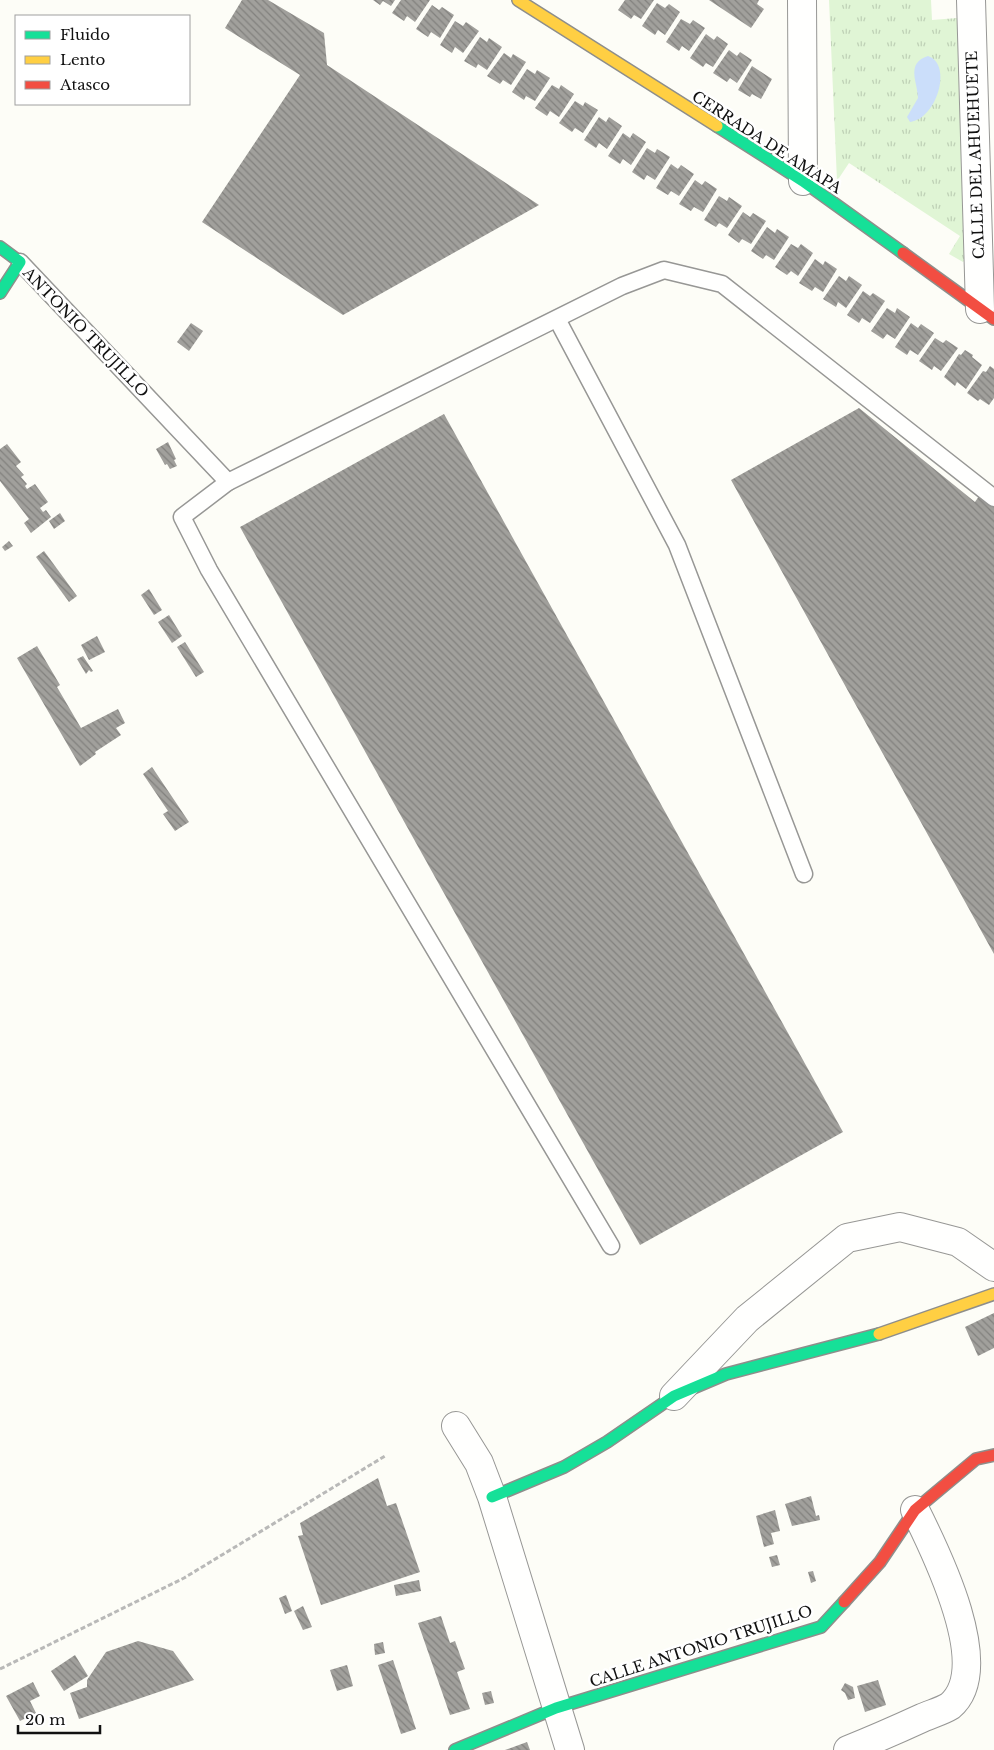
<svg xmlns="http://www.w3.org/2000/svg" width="994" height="1750" font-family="'Libre Baskerville',serif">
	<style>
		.grass { fill: url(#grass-tufts) }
		.water { fill: #cbdefa }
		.building { fill: url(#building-back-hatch) }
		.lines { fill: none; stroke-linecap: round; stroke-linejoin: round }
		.lane-casing { stroke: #979795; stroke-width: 19 }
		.street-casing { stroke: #979795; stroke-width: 30 }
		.fast-casing { stroke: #8e8e8b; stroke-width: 14 }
		.slow-casing { stroke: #8e8e8b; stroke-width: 14 }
		.jam-casing { stroke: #8e8e8b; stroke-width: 14 }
		.path { stroke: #b9b9b8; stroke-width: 3; stroke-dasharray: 5 2.5; stroke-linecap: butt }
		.lane { stroke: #fffffe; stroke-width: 16 }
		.street { stroke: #fffffe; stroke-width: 28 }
		.fast { stroke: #16e098; stroke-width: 11 }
		.slow { stroke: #ffcf43; stroke-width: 11 }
		.jam { stroke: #f24e42; stroke-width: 11 }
		.labels { text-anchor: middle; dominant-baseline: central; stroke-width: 5; stroke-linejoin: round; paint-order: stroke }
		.street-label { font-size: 15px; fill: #111; stroke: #fff }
	</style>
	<defs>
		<pattern id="grass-tufts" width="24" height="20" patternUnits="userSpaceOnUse" patternTransform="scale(1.25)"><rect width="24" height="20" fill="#e0f5d5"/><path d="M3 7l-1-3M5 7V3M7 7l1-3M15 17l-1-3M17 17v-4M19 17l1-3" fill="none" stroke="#bfd1b6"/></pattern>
		<pattern id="building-back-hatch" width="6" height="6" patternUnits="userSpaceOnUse" patternTransform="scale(1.25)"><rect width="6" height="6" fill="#a1a09c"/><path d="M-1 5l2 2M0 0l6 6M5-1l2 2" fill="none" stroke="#82817e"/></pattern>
	</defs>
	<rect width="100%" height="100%" fill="#fdfdf7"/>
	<path class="grass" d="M829,0H931L932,20L957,18L967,258L963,262L949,254L960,236L849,163L837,181Z"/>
	<path class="water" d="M928,56C953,64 937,119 910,122L907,117L918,98C918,83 905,63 928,56Z"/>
	<g class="building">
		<path d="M242,0H268L324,33L327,65L539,205L343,315L202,222L300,75L225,28Z"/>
		<path d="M373,0H395L391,6L383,1L380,5Z"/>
		<path d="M401,0H430L415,22L407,16L404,21L392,13Z"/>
		<path d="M625,0H654L641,19L634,15L631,19L618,10Z"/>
		<path d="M709,0H759L757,4L764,9L751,28Z"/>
		<path d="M657,3L665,8L669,4L680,12L665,35L658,30L655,35L642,26Z"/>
		<path d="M432,5L439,10L442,7L454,15L440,38L431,32L428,37L416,29Z"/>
		<path d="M681,19L690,24L693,20L705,28L689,51L682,46L679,51L666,42Z"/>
		<path d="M455,21L463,26L466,22L479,31L463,53L455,47L452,53L440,45Z"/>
		<path d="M706,34L714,40L717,36L728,44L713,67L706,63L703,67L690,58Z"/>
		<path d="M480,37L487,42L489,38L502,47L487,70L478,64L476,68L464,61Z"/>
		<path d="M729,50L737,56L740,52L752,60L737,83L730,78L727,82L713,73Z"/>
		<path d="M504,53L511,58L513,54L526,62L511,85L503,80L500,84L487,76Z"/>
		<path d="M752,66L772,79L761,99L752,94L750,97L738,90Z"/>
		<path d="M527,69L535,74L537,70L550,78L535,101L526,96L524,100L512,92Z"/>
		<path d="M552,85L559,89L561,85L574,94L559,117L550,111L547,116L535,108Z"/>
		<path d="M575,101L583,106L585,102L598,110L583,133L575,128L572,132L559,123Z"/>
		<path d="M599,117L606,122L609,117L622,126L607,149L599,143L596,148L584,140Z"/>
		<path d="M623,133L630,138L633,133L646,142L631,165L623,159L620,164L608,156Z"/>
		<path d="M647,148L655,153L657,149L670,157L655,180L647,175L644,180L632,172Z"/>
		<path d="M671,164L678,169L681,165L694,174L679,196L671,191L668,195L656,188Z"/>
		<path d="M695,180L702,185L705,181L717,189L703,212L694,207L691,211L679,204Z"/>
		<path d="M719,196L727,201L729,197L742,206L727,228L719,223L716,227L704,220Z"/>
		<path d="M743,212L750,217L753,213L766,221L751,244L742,239L739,243L728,235Z"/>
		<path d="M767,227L775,233L777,229L789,237L774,260L766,255L763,259L751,251Z"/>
		<path d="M791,244L798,248L801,244L813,253L798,276L791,271L787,275L775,267Z"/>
		<path d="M815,259L823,265L825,261L837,269L823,292L815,287L812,291L799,283Z"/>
		<path d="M839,276L846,281L849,276L862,285L846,308L838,302L836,307L823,299Z"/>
		<path d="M863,291L870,296L873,293L885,301L870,323L862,318L859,323L847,315Z"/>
		<path d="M887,308L895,313L897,308L910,317L895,339L887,334L883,339L871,331Z"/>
		<path d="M191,323L203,331L189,351L177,342Z"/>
		<path d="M911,323L918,328L921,324L934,333L918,355L910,350L907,355L895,347Z"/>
		<path d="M935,338L943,343L946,340L958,348L941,371L934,366L932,370L919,361Z"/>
		<path d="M965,350L973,355L972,357L982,365L966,389L957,382L955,386L944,377L959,354L961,355Z"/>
		<path d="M990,366L994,369V398L989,405L980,399L978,401L967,393L983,371L986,372Z"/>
		<path d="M859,408L975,502L981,493L994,503V954L731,480Z"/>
		<path d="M444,414L843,1132L640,1245L240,527Z"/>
		<path d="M168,442L176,459L174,460L177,466L170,469L167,464L165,465L156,449Z"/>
		<path d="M7,444L21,462L16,466L24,475L21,477L27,484L25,486L27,489L35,484L48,502L40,508L43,512L46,510L51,517L31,533L24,523L29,519L0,481V449Z"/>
		<path d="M60,513L65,521L54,529L49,521Z"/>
		<path d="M9,541L13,546L5,551L2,547Z"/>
		<path d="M44,551L77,596L69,602L36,557Z"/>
		<path d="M149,589L162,610L154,615L141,595Z"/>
		<path d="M169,615L182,636L172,643L158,622Z"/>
		<path d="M97,636L105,652L89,660L81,645Z"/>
		<path d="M185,642L204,672L196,677L177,647Z"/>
		<path d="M37,646L60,685L57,687L81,728L118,709L125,723L116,728L121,735L95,752L96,754L80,766L17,658Z"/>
		<path d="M83,656L93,671L91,672L89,670L86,674L77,659Z"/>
		<path d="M152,767L189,822L175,831L163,814L168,811L143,774Z"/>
		<path d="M994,1313V1348L978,1356L965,1327Z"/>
		<path d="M378,1478L387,1506L396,1503L420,1572L321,1605L298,1536L303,1535L300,1523Z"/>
		<path d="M811,1496L816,1516L819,1515L820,1520L792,1526L785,1504Z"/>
		<path d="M775,1510L780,1531L771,1533L774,1544L764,1547L756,1516Z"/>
		<path d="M777,1555L780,1565L772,1567L769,1557Z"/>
		<path d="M813,1571L816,1581L811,1583L808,1572Z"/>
		<path d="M419,1580L421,1591L396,1596L394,1585Z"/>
		<path d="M286,1595L292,1611L285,1614L279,1598Z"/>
		<path d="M303,1606L312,1627L303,1630L294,1611Z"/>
		<path d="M441,1616L450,1643L455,1641L465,1669L457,1672L470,1709L450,1715L418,1623Z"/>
		<path d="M138,1641L173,1651L194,1680L79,1719L70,1693L87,1687V1680L106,1652Z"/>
		<path d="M383,1642L385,1653L375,1655L374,1644Z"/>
		<path d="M75,1655L88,1676L64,1691L51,1671Z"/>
		<path d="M393,1660L416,1729L401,1734L378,1665Z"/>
		<path d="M347,1665L353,1686L337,1691L330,1670Z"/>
		<path d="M878,1680L886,1705L865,1712L857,1686Z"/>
		<path d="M33,1682L40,1696L30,1701L36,1713L20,1721L6,1696Z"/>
		<path d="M845,1683L853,1687L855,1698L848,1700L845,1693L841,1690Z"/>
		<path d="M491,1691L494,1703L485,1705L482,1693Z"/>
		<path d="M527,1742L530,1750H505Z"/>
	</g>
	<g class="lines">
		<defs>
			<g id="lane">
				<path d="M20,262L228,482"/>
				<path d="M557,319L677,545L804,874"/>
				<path d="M611,1246L209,570L182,517L228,482L622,286L664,270L722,284L994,498"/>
			</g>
			<g id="street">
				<path d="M802,0L803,181"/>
				<path d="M971,0L980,309"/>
				<path d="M674,1396L747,1319L847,1238L900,1227L958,1242L994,1267"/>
				<path d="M456,1426L479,1463L492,1497L570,1750"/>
				<path d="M848,1750C873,1740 898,1729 922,1718C931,1714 942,1711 950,1706C994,1669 937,1554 915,1510"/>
			</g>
			<g id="fast">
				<path d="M717,126L803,181L903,253"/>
				<path d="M0,247L20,262L0,293"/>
				<path d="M492,1497L564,1467L607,1442L674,1396L726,1374L879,1334"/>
				<path d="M455,1750L556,1708L821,1627L844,1602"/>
			</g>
			<g id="slow">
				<path d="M518,0L717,126"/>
				<path d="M879,1334L994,1294"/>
			</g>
			<g id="jam">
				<path d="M903,253L994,319"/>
				<path d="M844,1602L880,1562L915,1510L976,1459L994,1455"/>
			</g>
		</defs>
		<use href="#lane" class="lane-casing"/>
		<use href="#street" class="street-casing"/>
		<use href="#fast" class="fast-casing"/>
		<use href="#slow" class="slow-casing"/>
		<use href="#jam" class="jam-casing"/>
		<path class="path" d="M0,1669L184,1578L385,1456"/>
		<use href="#lane" class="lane"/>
		<use href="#street" class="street"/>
		<use href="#fast" class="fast"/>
		<use href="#slow" class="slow"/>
		<use href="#jam" class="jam"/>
	</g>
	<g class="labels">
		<g class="street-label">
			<text transform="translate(767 142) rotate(33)">CERRADA DE AMAPA</text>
			<text transform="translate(975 155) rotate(-92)">CALLE DEL AHUEHUETE</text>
			<text transform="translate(86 332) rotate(46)">ANTONIO TRUJILLO</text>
			<text transform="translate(701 1646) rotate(-18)">CALLE ANTONIO TRUJILLO</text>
		</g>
	</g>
	<rect x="15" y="15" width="175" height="90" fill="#ffffff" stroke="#a0a0a0"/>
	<rect x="25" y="31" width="25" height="8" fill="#16e098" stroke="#a0a0a0"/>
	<text x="60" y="40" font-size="15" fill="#111111">Fluido</text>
	<rect x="25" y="56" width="25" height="8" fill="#ffcf43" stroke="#a0a0a0"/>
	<text x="60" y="65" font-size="15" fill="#111111">Lento</text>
	<rect x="25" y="81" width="25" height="8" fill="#f24e42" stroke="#a0a0a0"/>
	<text x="60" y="90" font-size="15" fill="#111111">Atasco</text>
	<path d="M18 1725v8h82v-8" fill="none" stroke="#111111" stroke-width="2.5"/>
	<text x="25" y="1725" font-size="15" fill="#111111" stroke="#ffffff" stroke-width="4" paint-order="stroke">20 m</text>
</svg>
